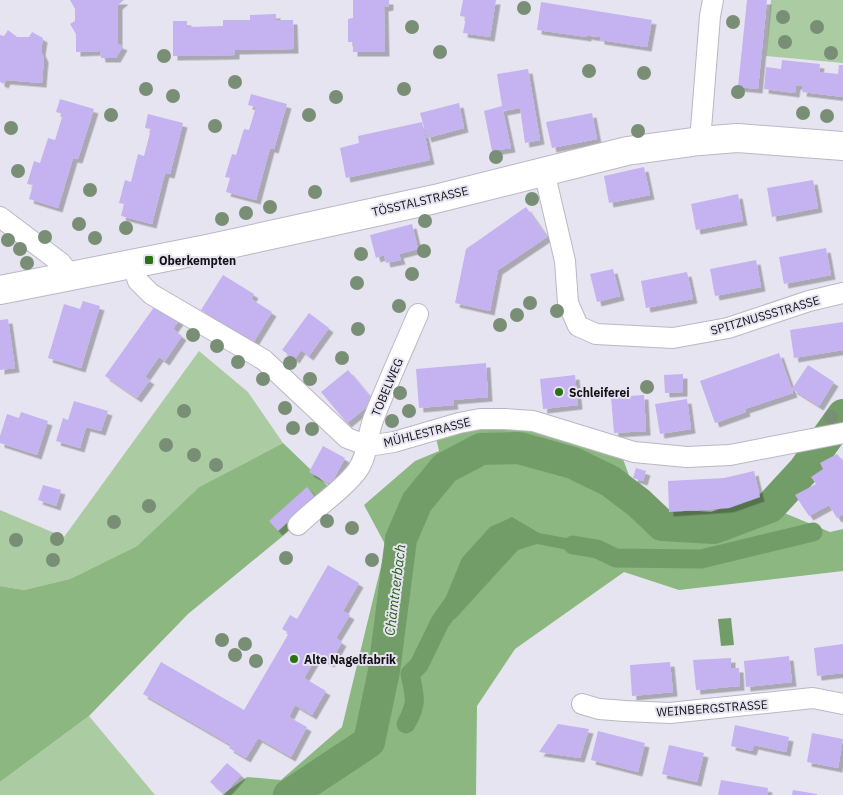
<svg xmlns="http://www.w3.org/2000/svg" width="843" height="795" font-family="'IBM Plex Sans',sans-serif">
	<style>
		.green { fill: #abcca3 }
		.forest { fill: #8cb780 }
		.water { fill: #739d68 }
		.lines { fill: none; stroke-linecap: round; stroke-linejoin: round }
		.canal { stroke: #739d68; stroke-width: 19 }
		.river { stroke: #739d68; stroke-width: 32 }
		.building { fill: #c5b2f1; filter: url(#shadow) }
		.minor-casing { stroke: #bbb7c3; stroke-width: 22 }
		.secondary-casing { stroke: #bbb7c3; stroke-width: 30 }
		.minor { stroke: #fff; stroke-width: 20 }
		.secondary { stroke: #fff; stroke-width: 28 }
		.tree { fill: #788e75 }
		.poi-dot { fill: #2c7212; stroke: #e7e4f1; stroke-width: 2 }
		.labels { text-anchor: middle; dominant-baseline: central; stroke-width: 4; stroke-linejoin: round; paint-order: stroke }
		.street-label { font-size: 12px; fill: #141217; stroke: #e7e4f1 }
		.poi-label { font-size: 12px; font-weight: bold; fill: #141217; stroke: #e7e4f1; text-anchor: start }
		.water-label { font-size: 14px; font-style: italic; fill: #275e15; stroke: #e7e4f1 }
	</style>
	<defs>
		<filter id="shadow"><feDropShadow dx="4.5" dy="4.5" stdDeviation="0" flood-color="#0004"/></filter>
	</defs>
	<rect width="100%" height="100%" fill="#e7e4f1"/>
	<g class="green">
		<path d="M771,0H843V63L766,56Z"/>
		<path d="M199,351L248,392L283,443L199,487L137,546L70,579L24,590L0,586V510L64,537Z"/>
		<path d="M89,716L155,795H0V782Z"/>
	</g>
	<g class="forest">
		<path d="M480,419L619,448L639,503L662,525L714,528L770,507L830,532L843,529V571L679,590L624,572L515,649L477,706L476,795H222L247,777L281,780L342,727L386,546L364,505L415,461L439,451L434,429Z"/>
		<path d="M283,443L335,493L188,614L89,716L0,782V586L24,590L70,579L137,546L199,487Z"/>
	</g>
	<g class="water">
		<path d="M512,517L539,533L598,544L594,555L537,544L518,550L455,619L440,622L438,616L462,558L490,527Z"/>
		<path d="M731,618L734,645L721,646L718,619Z"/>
	</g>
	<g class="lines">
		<g class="canal">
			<path d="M573,545L597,549L616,558L701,559L813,532"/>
			<path d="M406,724C418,702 415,698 410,674L419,665L440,622L454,602"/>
		</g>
		<path class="river" d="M289,795L369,742L384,671L401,539L417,502L445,468L481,449L519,448L573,463L610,481L639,503L662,525L714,528L770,507L804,470L843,415"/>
	</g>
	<g class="building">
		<path d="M70,0H124L118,5V44L123,46L116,58H101L100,51L76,52V34L70,24L75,21V9Z"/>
		<path d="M353,0H389V6L384,7L385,52H353V42H348V19L353,18Z"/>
		<path d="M463,0H496L490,37L463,33L466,17L460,16Z"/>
		<path d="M747,0H767L758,89L738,87Z"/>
		<path d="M541,2L652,20L647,47L600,40V37L591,36L587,35V37L537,30Z"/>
		<path d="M276,14V20H293L294,49L235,50V55L173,56V21H187V27L223,26V20H250V15Z"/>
		<path d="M8,30L17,37H29L32,32L43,38L41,51L44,58L42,83L6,80L4,84L0,82V35L4,36Z"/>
		<path d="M782,60L820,64L819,72L838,74L839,65H843V97L802,92L803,86L796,85L795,93L764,89L766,67L781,69Z"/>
		<path d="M528,69L540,140L525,143L520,108L503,111L511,148L492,151L484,111L502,106L497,74Z"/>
		<path d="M251,94L287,104L274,149L270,148L256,200L226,192L230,178L225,177L232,154L236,155L244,129L249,130L256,107L248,105Z"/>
		<path d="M60,99L94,109L78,159L73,158L58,208L29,199L33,185L27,184L34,161L40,163L48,138L55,140L63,114L56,112Z"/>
		<path d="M459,103L464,128L427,138L420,113Z"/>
		<path d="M592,113L597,139L552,148L546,122Z"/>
		<path d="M148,114L183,123L170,174L165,173L152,224L121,216L124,204L119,203L125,180L131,182L138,154L144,156L151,129L145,128Z"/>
		<path d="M422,122L430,160L346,178L340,148L359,143L358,136Z"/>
		<path d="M644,167L650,195L609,203L604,176Z"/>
		<path d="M813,180L818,208L772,217L767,188Z"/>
		<path d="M738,194L743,221L696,230L691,204Z"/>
		<path d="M526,207L547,237L498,270L490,311L455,303L466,249Z"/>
		<path d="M412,224L418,249L399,254L401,260L386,263L384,255L376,258L370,235Z"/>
		<path d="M826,248L831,275L784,284L779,257Z"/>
		<path d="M756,260L761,287L715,296L710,269Z"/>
		<path d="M613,269L620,296L597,302L590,274Z"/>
		<path d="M687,272L693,299L646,308L641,281Z"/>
		<path d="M223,275L254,294L251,299L272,312L253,343L201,310Z"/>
		<path d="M83,301L100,306L81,368L48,358L64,304L80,309Z"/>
		<path d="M157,303L180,319L173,329L182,336L165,361L159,357L145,377L150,380L137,398L105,376Z"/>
		<path d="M309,313L329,328L309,356L301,350L295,359L282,350Z"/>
		<path d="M8,319L15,368L0,370V320Z"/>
		<path d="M843,322V350L794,358L790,330Z"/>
		<path d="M779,353L793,393L745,409L746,412L715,423L700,381Z"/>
		<path d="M486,363L488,397L453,400L454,405L419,408L416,369Z"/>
		<path d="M808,365L834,382L819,406L792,389Z"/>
		<path d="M348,370L374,401L347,423L321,392Z"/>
		<path d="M683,374V392L665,393L664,375Z"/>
		<path d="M575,375L578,405L543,409L540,379Z"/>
		<path d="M644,395L646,431L614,433L611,397Z"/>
		<path d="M687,399L691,429L660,434L655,404Z"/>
		<path d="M74,401L108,411L101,431L86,427L80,448L56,441L63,418L68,420Z"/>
		<path d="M21,412L48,421L37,455L0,443V436L7,414L19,418Z"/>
		<path d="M323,446L345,458L331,484L309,472Z"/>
		<path d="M837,454L843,461V514L837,518L829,505L809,516L795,495L816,484L811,477L823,469L820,463Z"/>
		<path d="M636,468L646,471L643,481L633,478Z"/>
		<path d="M754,471L760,497L729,508L669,512L668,481L724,478Z"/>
		<path d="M43,485L61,490L56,506L38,500Z"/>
		<path d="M307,487L315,497L278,531L269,521Z"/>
		<path d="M328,565L359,583L343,611L350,615L336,638L342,642L330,663L317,656L304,678L326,691L312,715L295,705L289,717L307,727L291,757L258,738L246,758L229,748L231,745L143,694L161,662L244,710L289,633L282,629L290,615L297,619Z"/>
		<path d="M843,644V673L817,676L814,648Z"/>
		<path d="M789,656L792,682L746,687L744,661Z"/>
		<path d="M731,658V668H739L740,686L696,690L693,660Z"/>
		<path d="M670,662L673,692L632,696L630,665Z"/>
		<path d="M558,724L589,729L580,758L539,752Z"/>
		<path d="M735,725L789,737L786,752L754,745L752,751L731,746Z"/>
		<path d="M598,731L645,743L638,772L591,760Z"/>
		<path d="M812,733L843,739L838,768L807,762Z"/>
		<path d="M669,745L704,753L697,782L662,774Z"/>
		<path d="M227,763L241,775L224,794L210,782Z"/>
		<path d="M721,780L768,788L767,795H718Z"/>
		<path d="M793,790L817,794V795H792Z"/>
	</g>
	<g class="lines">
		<defs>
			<g id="minor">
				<path d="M700,141L710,16L713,0"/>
				<path d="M544,171L565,261L568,303L578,326L596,334L673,338L728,328L809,301L843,293"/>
				<path d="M0,217L61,263L70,276"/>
				<path d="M132,263L138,281L151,294L264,360L347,438L368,446L394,442L459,423L480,419H505L533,421L634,452L687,457L730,455L843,433"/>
				<path d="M298,525C317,506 341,492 357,471C368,456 367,436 373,420C387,384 403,349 418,314"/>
				<path d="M582,704L599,709L625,711L670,713L813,698L843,704"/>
			</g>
			<path id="secondary" d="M0,290L207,249L435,199L627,151L700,141L737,138L843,146"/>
		</defs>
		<use href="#minor" class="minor-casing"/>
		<use href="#secondary" class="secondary-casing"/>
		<use href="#minor" class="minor"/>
		<use href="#secondary" class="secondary"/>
	</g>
	<g class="tree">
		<circle cx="524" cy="8" r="7"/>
		<circle cx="783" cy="17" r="7"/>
		<circle cx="733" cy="22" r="7"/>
		<circle cx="412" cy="27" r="7"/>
		<circle cx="817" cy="27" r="7"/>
		<circle cx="785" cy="42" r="7"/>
		<circle cx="440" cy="52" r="7"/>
		<circle cx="831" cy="53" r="7"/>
		<circle cx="164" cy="56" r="7"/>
		<circle cx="589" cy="71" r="7"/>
		<circle cx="644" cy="73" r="7"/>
		<circle cx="235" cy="82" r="7"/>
		<circle cx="146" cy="89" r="7"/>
		<circle cx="404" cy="89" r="7"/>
		<circle cx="738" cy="92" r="7"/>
		<circle cx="173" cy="96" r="7"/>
		<circle cx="336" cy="97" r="7"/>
		<circle cx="803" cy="113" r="7"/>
		<circle cx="111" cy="115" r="7"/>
		<circle cx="309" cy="115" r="7"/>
		<circle cx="827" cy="116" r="7"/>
		<circle cx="215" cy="126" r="7"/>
		<circle cx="11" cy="128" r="7"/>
		<circle cx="638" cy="131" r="7"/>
		<circle cx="496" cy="157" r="7"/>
		<circle cx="18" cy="171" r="7"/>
		<circle cx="90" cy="190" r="7"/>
		<circle cx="315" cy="192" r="7"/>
		<circle cx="532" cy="199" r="7"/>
		<circle cx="270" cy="207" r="7"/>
		<circle cx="246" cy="213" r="7"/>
		<circle cx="222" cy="219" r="7"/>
		<circle cx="425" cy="221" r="7"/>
		<circle cx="79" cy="224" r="7"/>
		<circle cx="126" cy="228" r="7"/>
		<circle cx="45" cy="237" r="7"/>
		<circle cx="95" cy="238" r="7"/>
		<circle cx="8" cy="240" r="7"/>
		<circle cx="20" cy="249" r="7"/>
		<circle cx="424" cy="251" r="7"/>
		<circle cx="361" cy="254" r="7"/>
		<circle cx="27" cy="263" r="7"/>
		<circle cx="412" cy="274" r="7"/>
		<circle cx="357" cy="283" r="7"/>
		<circle cx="530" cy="303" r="7"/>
		<circle cx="399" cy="306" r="7"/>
		<circle cx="557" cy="311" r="7"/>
		<circle cx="517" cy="315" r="7"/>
		<circle cx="500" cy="325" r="7"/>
		<circle cx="358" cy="329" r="7"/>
		<circle cx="193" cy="335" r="7"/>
		<circle cx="217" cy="346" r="7"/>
		<circle cx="342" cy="358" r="7"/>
		<circle cx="238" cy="362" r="7"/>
		<circle cx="290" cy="363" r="7"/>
		<circle cx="263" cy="379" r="7"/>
		<circle cx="310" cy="379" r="7"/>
		<circle cx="647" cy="387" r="7"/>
		<circle cx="400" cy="393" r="7"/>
		<circle cx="285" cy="408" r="7"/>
		<circle cx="184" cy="411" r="7"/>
		<circle cx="409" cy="411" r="7"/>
		<circle cx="831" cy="417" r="7"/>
		<circle cx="392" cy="421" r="7"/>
		<circle cx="293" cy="428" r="7"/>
		<circle cx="312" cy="429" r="7"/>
		<circle cx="166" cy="445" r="7"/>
		<circle cx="194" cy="455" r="7"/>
		<circle cx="216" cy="465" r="7"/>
		<circle cx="149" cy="506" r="7"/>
		<circle cx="327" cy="521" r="7"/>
		<circle cx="114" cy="522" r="7"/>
		<circle cx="352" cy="528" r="7"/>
		<circle cx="57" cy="539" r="7"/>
		<circle cx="16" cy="540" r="7"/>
		<circle cx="286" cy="558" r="7"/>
		<circle cx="53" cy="560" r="7"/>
		<circle cx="372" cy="560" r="7"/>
		<circle cx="222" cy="640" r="7"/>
		<circle cx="245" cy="644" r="7"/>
		<circle cx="235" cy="655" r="7"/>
		<circle cx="256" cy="661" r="7"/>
	</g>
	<g class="poi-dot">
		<rect x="144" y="255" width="10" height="10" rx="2.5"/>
		<circle cx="559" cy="392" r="5"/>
		<circle cx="294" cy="659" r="5"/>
	</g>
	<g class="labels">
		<g class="street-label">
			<text transform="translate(420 201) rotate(-13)">TÖSSTALSTRASSE</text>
			<text transform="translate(765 315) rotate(-16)">SPITZNUSSSTRASSE</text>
			<text transform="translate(387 387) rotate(-67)">TOBELWEG</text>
			<text transform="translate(427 432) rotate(-14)">MÜHLESTRASSE</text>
			<text transform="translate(712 708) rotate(-4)">WEINBERGSTRASSE</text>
		</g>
		<g class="poi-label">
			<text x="159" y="260">Oberkempten</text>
			<text x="569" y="392">Schleiferei</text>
			<text x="304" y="659">Alte Nagelfabrik</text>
		</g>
		<g class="water-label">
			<text transform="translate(395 590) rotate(-83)">Chämtnerbach</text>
		</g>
	</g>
</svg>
